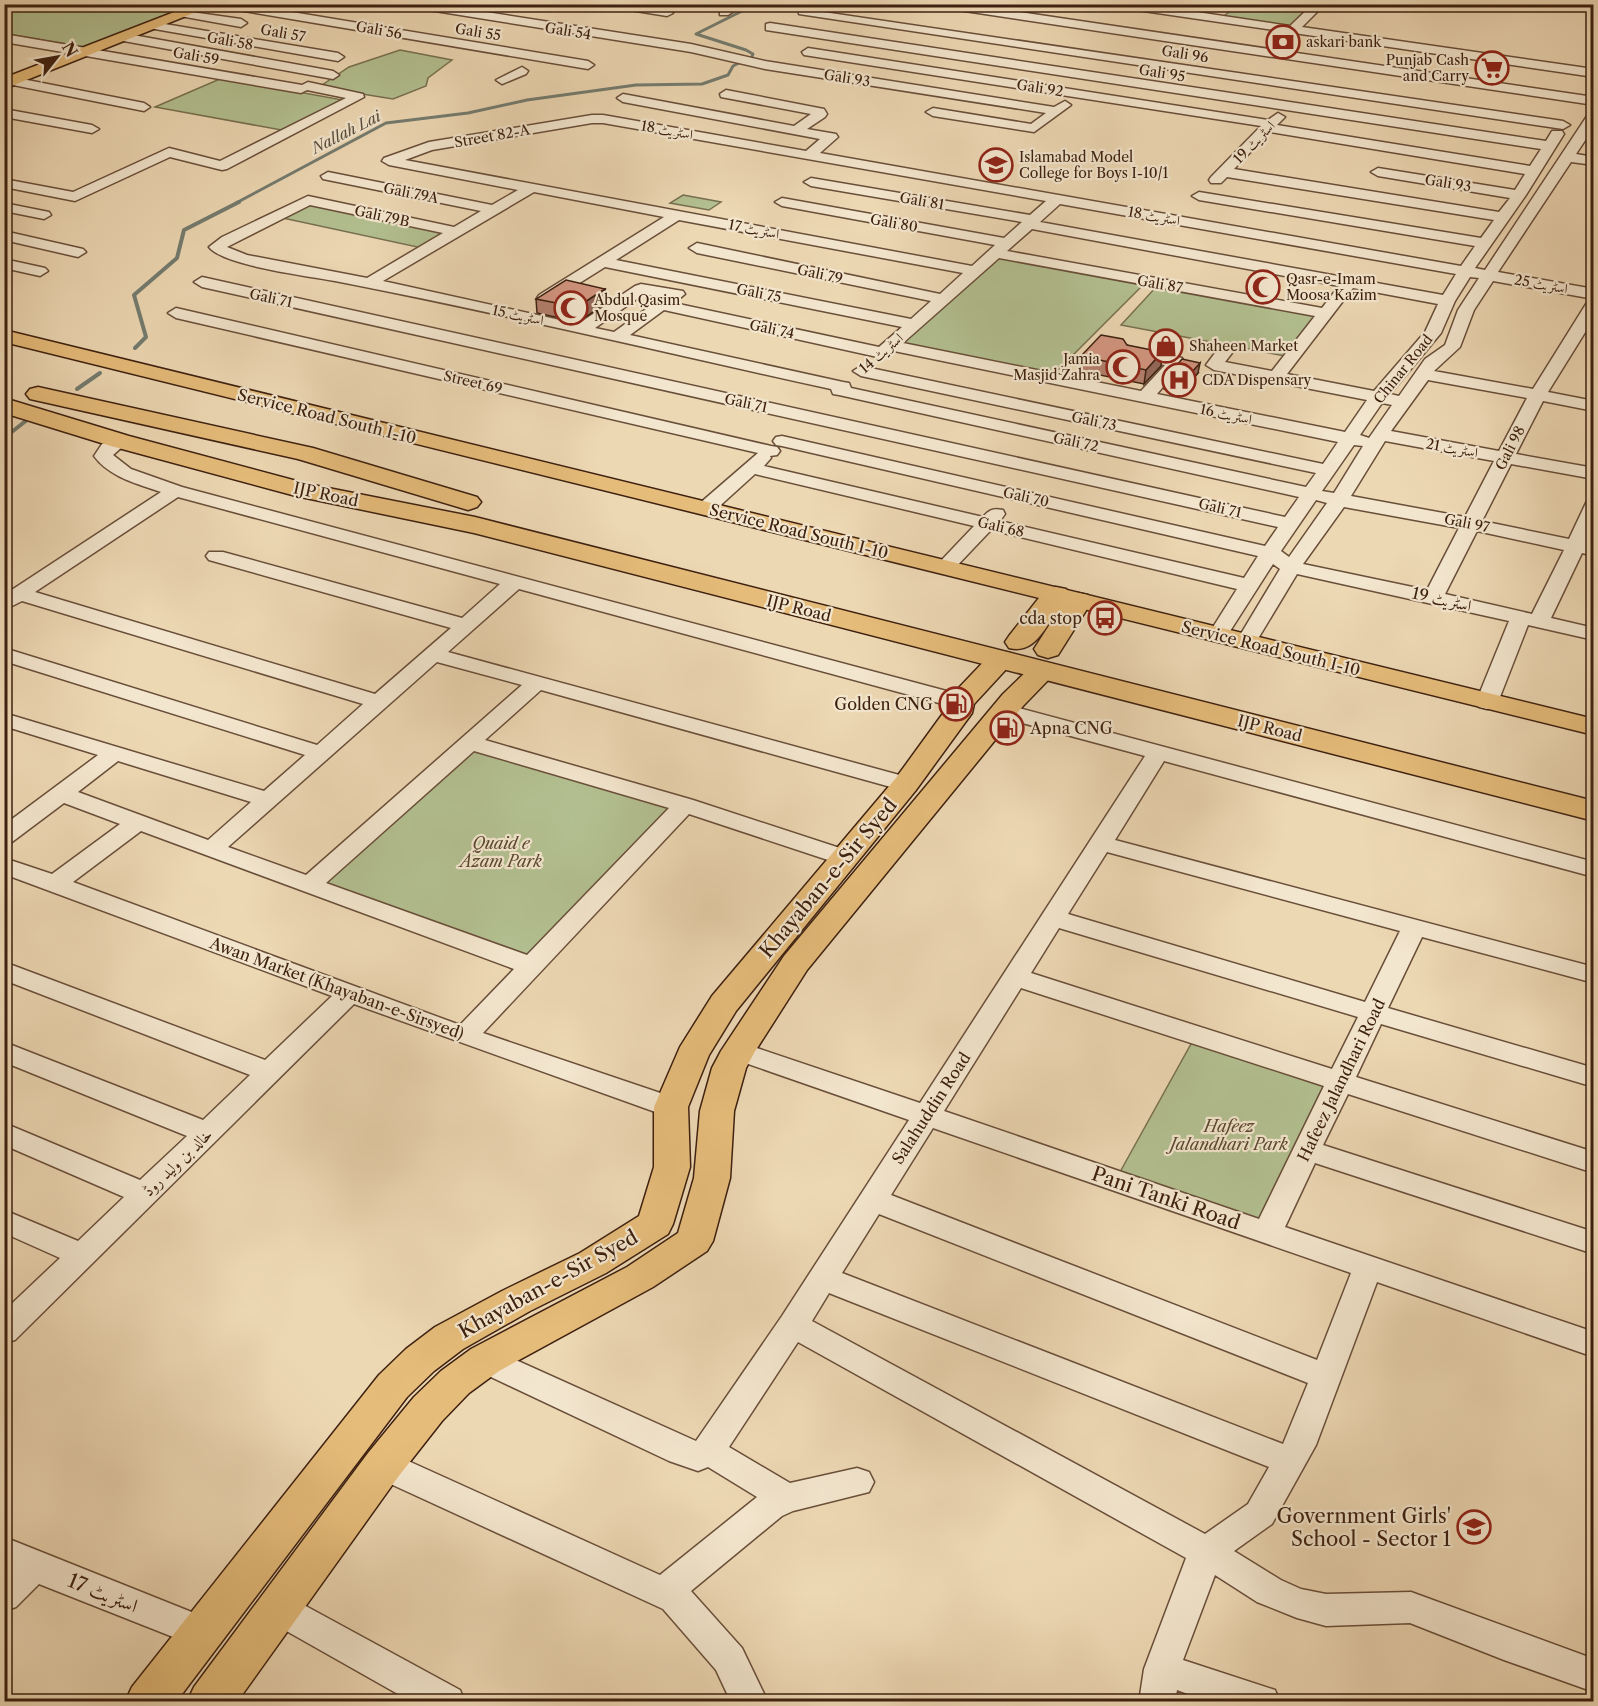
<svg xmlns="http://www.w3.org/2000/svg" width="1598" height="1706" font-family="'Libre Caslon Text',Amiri,serif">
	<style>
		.green { fill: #b3c091; stroke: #787050; stroke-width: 1.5 }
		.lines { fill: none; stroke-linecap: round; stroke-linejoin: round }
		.stream-far1 { stroke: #747c70; stroke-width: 3 }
		.stream { stroke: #747c70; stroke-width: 4 }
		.minor-casing { stroke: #694e39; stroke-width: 3 }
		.major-casing { stroke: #3d2010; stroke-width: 3 }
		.highway-casing { stroke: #3d2010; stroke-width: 3 }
		.minor { fill: #f3e6ce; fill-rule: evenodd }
		.major { fill: #e6bc7a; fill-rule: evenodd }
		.highway { fill: #e6bc7a; fill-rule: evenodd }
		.wall { fill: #b5806e; stroke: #3d2010; stroke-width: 1.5 }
		.shaded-wall { fill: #94685a; stroke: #3d2010; stroke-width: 1.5 }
		.building { fill: #d39580; stroke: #3d2010; stroke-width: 1.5 }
		.labels { text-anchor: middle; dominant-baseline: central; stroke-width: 4.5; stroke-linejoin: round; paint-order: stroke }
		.far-street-label { font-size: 14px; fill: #3d2010; stroke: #f3e6ce }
		.far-poi-label { font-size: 14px; fill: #3d2010; stroke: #f3e6ce; text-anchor: start }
		.far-water-label { font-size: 15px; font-style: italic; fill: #594e40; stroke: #f3e6ce }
		.street-label { font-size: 16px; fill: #3d2010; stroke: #f3e6ce }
		.poi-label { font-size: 16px; fill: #3d2010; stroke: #f3e6ce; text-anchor: end }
		.park-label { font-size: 16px; font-style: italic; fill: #5a4830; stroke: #f3e6ce }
		.near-street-label { font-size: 20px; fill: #3d2010; stroke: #f3e6ce }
		.near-poi-label { font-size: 20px; fill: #3d2010; stroke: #f3e6ce; text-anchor: end }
	</style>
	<rect width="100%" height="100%" fill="#edd8b4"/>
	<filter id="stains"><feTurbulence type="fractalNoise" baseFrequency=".00333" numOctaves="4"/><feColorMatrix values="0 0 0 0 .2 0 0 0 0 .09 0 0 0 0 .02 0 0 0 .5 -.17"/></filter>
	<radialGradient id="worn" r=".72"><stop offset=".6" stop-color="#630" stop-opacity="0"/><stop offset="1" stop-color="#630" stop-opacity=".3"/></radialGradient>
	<g class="green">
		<path d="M4,5L5,4L192,5L84,47L5,34Z"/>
		<path d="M1239,5H1313L1289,28L1221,18Z"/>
		<path d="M400,50L452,60L428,78L426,86L393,99L319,87L349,67Z"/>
		<path d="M222,78L348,101L287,131L155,107Z"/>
		<path d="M683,195L721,202L709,210L670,203Z"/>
		<path d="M307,202L450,232L422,248L278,217Z"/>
		<path d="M1001,257L1143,285L1053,375L899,346Z"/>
		<path d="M1157,286L1316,314L1285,356L1121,325Z"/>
		<path d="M470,743L685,805L531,966L309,885Z"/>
		<path d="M1196,1035L1340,1081L1267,1233L1115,1181Z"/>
	</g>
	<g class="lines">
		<g class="stream-far1">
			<path d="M751,59L753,54L746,50L696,34L756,4"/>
			<path d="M236,203L386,123L468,113L527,100L636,85L702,84L728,75L733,66L741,62"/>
		</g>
		<g class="stream">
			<path d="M135,348L146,337L134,295L177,258L184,230L239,202"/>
			<path d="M77,389L100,373"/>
			<path d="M4,438L27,420"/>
		</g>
		<defs>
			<g id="minor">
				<path d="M215,4H244L588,61L594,65L588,69L220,7Z"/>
				<path d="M405,4H435L691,44L765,61L1054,107L1065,101L1071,105L1034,132L933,116L926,112L933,108L1031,124L1046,113L765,69L691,52L410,7Z"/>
				<path d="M606,4C623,4 660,3 673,13L667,16L611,7Z"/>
				<path d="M730,4H744L728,15H720V11Z"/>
				<path d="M933,4H965L1594,97V105L938,7Z"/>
				<path d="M1111,4H1143L1290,26L1313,4H1325L1302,27L1594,69V77L1116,7Z"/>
				<path d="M803,9L1563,121L1570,125L1563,129L799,14V10Z"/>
				<path d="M184,11L241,19L247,23L241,27L180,16L178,14Z"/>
				<path d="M153,22L338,53L344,57L338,61L149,28V24Z"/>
				<path d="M770,23L1546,141L1552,131H1562L1564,134L1526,195L1475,268L1485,270L1587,116L1594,112V127L1576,154L1594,157V165L1571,162L1498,272L1594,289V299L1493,281L1474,310L1460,347L1434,371L1533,389L1586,304L1594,299V318L1548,392L1594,401V411L1543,401L1516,454L1594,468V479L1511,464L1482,521L1569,539L1585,505L1587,501L1594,499V528L1587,543L1594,544V556L1582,553L1551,618L1594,628V640L1528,625L1498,702L1495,707L1487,709L1479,707L1476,702L1509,621L1297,574L1256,642L1253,646L1246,648L1239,646L1236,642L1280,569L1273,564L1225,639L1218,641L1211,639L1208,635L1237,589L991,530L952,571H938L935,567L974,526L755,474L713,512H699L697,508L699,504L758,453L176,318L168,313L176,308L771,446L777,447L780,451L777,455L770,456L771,458L764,466L983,517C989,510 993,508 1003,510L1005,514L1000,521L1244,578L1258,556L782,446L776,445L773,441L776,437L782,436L1265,546L1278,527L202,287L194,282L202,277L1285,517L1299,497L839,395L833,394L831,389C666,353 501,313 335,281C309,276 224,266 209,247L222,237L308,196L454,227L481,211L323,179L321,176L328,172L492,205L518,190L389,165L382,161L384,158L429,142L592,115H603L806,151L820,139L623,102L617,98L623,94L794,126L811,114L721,97L720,94L726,90L824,109L827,114L825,117L807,129L836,134L838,137L820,153L1461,266L1475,246L1199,200L1192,196L1199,192L1481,238L1494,220L1227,177L1221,183H1211L1209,180L1211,177L1261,126L804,55L802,52L808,48L1268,120L1278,113L1285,117L1277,125L1530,166L1541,149L766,30V24ZM592,123H603L1046,201L1030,215L811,178L804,182L811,186L1022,222L1004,238L782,198L775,202L782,206L995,245L972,266L405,160L432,150ZM1270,132L1525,174L1515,190L1378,168L1371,172L1378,176L1510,198L1499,212L1234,169ZM534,192L664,217L539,295L537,298L539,301H551L605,267L902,327L879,347L674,303L685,294L683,291L641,284L635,286L578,324L383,281ZM1060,204L1456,274L1443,295L1040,222ZM310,205L443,233L367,278L247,255L227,247ZM679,220L963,273L940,294L697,243L689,248L697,253L931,301L911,319L616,260ZM1032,229L1339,286L1322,308L1007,251ZM999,258L1315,316L1272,371L1225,362L1235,349L1227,344L1221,345L1206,365L1214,370L1367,400L1345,432L1157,394L1184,362L1182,358L1132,348L1124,353L1126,357L1165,365L1141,391L903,343ZM1470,277L1479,278L1458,310L1445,345L1425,359L1399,396L1390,394L1441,333L1455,301ZM1353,288L1438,304L1425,332L1374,391L1287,374ZM644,294L663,297L614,332L595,328ZM664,310L882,358L894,351L1338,442L1323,464L861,366L853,371L861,376L1316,473L1306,487L851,388L849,383L843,382L630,335ZM1428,380L1527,398L1499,451L1391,431ZM1382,403L1392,405L1369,438L1360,435ZM1385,441L1494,461L1465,517L1351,496ZM1354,445L1363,446L1334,493L1322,491ZM1316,500L1327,503L1289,557L1281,551ZM1344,507L1459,528L1427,590L1303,564ZM1477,531L1564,550L1532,614L1445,594Z"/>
				<path d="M122,33L333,71L339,75L333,79L118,40L116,37Z"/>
				<path d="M4,34L302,85L308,82L363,94L364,97L227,169L222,170L170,157L75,201L4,187V179L73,192L169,148L220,161L346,98L307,90L301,93L4,42Z"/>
				<path d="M522,67L528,71L526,74L502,84L496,80Z"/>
				<path d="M12,77L144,103L150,107L144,111L8,84L6,81Z"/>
				<path d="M4,109L92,125L99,129L92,133L4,117Z"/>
				<path d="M4,203L49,212L51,215L44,219L4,211Z"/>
				<path d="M4,231L83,249L86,252L78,257L4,240Z"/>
				<path d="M4,259L45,268L48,271L40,276L4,268Z"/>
				<path d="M120,436L126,437L129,441L113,455L131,469L182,487L969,697L972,702L969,707L961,709L519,589L448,652L914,779L917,784L914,789L906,791L898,789L541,690L485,740L693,800L855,853L858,858L855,863L846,865L837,863L689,814L483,1033L681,1100L685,1107L681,1114L671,1117L661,1114L354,1004L15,1340L4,1343V1311L60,1258L4,1233V1210L78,1241L124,1197L4,1145V1123L140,1180L187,1136L4,1062V1042L203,1120L250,1075L4,980V962L265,1060L332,996L4,874V858L52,874L120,824L64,803L12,842L4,844V825L98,755L4,726V713L264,791L305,755L4,661V648L317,745L363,704L22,601L4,610V595L161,492C138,484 109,477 94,456L102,444ZM178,497L500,584L462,618L223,552H209L206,556L209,560L451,628L375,694L35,592ZM437,662L522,685L306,875L228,847ZM474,751L669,808L527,955L326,883ZM118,761L251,802L208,840L78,792ZM141,831L514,969L460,1025L73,882Z"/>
				<path d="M1004,704L1594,862V877L1164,761L1115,840L1594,967V983L1422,937L1388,1008L1594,1068V1087L1381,1024L1356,1077L1594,1152V1173L1348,1094L1323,1145L1594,1232V1254L1315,1163L1285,1227L1594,1332V1357L1377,1282L1316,1445L1272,1524L1234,1551L1281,1580L1301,1589L1326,1594L1411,1592L1594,1659V1692L1504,1660L1410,1623L1326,1626L1297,1618L1257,1602L1215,1575L1183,1660L1275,1690L1280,1702H1210L1177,1690L1175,1702H1139L1144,1669L1186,1558L798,1342L729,1447L790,1483L857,1468L869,1472L874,1482L869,1492L793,1511L782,1516L691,1591L742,1648L768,1702H731L716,1670L663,1609L371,1475L366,1465L371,1455L383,1451L395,1455L660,1575L757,1497L708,1467L698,1471L669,1461L474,1369L469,1360L474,1351L485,1348L496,1351L696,1441L782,1316L909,1120L728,1057L725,1051L728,1045L738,1042L748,1045L920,1103L1145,756L996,716L993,711L996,706ZM1107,852L1400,931L1365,1002L1068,914ZM1059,928L1358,1017L1332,1069L1031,973ZM1021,988L1324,1086L1259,1219L944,1111ZM933,1128L1351,1273L1317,1360L891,1195ZM879,1214L1308,1383L1283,1444L842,1273ZM829,1293L1269,1467L1248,1504L1205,1534L812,1321Z"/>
				<path d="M4,1537L214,1621L219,1632L214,1643L201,1648L39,1584L16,1607L4,1611V1572L7,1570L4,1569Z"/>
				<path d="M279,1593L291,1598L460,1690L465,1702H412L267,1620L261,1609L267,1598Z"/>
			</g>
			<g id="major">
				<path d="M195,4H216L4,89V78Z"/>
				<path d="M4,330L1594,719V735L4,342Z"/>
				<path d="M1001,651L1010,653L1014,659L1010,665L974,704L972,713L916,790L736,1011L709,1055L688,1107L690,1167L673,1224L668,1234L606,1273L530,1311L463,1349L434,1371L407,1397L176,1702H125L132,1687L379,1375L406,1349L435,1327L502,1291L580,1253L639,1216L654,1167V1107L680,1047L712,996L896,778L944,712L951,696L992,653Z"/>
				<path d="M1043,662L1052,664L1056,670L1052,676L1023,706L807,970L754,1053L746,1068L734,1111L730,1178L713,1241L707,1251L653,1287L499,1371L469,1393L442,1421L398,1477L237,1702H187L194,1687L368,1453L414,1397L441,1371L471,1349L627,1267L678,1233L694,1178L700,1111L712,1068L721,1051L784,956L1003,694L1034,664Z"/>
			</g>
			<g id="highway">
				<path d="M38,387L313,448L477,497L481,502L477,507L468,510L298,459L30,399L26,394L30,389Z"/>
				<path d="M4,398L129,436L308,484L475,517L1594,801V821L474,533L296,496L111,446L4,413Z"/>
				<path d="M1056,587L1066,589L1070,595L1078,593L1088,595L1092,601L1058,655L1048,658L1038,655L1034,649L1057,613C1042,631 1034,654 1009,648L1005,642L1009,636L1046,589Z"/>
			</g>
		</defs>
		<use href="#minor" class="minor-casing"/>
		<use href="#major" class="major-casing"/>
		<use href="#highway" class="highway-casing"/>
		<use href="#minor" class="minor"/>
		<use href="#major" class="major"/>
		<use href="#highway" class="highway"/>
	</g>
	<g class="wall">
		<path d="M605,289L606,303L578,322L537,313L536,299Z"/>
		<path d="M1127,345L1161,366L1144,384L1080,371L1081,356Z"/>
		<path d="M1198,373L1181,393L1164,389L1165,379Z"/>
	</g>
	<g class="shaded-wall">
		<path d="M605,289L606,303L578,322L577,307Z"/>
		<path d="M1162,352L1161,366L1144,384L1146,370Z"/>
		<path d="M1200,363L1198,373L1181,393L1182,383Z"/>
	</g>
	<g class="building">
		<path d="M566,280L605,289L577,307L536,299Z"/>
		<path d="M1101,335L1123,339L1127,345L1162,352L1146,370L1081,356Z"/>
		<path d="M1182,359L1200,363L1182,383L1165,379Z"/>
	</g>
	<defs>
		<symbol id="bank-ring" viewBox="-11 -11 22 22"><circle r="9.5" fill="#f3e6ce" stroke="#8f2418" stroke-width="1.5"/><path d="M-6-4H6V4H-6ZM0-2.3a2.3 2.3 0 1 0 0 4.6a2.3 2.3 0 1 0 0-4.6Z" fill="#8f2418"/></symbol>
		<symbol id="supermarket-ring" viewBox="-11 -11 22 22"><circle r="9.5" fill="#f3e6ce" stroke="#8f2418" stroke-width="1.5"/><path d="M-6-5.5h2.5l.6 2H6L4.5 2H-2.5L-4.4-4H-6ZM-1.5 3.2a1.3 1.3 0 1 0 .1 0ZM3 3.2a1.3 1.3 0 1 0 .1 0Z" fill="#8f2418"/></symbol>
		<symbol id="school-ring" viewBox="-11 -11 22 22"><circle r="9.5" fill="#f3e6ce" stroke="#8f2418" stroke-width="1.5"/><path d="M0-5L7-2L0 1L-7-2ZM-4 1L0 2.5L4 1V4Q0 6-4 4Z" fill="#8f2418"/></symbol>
		<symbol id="mosque-ring" viewBox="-11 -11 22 22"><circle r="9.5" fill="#f3e6ce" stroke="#8f2418" stroke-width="1.5"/><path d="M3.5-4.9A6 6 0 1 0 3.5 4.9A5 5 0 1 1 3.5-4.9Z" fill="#8f2418"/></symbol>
		<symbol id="shop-ring" viewBox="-11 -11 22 22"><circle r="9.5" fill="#f3e6ce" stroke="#8f2418" stroke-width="1.5"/><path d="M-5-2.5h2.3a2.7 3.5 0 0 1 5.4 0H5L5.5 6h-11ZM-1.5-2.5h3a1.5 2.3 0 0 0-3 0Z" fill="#8f2418"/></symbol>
		<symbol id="hospital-ring" viewBox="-11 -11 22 22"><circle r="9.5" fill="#f3e6ce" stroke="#8f2418" stroke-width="1.5"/><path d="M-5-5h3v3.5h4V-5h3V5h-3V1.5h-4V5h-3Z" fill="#8f2418"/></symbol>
		<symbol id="bus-ring" viewBox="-11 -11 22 22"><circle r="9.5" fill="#f3e6ce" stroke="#8f2418" stroke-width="1.5"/><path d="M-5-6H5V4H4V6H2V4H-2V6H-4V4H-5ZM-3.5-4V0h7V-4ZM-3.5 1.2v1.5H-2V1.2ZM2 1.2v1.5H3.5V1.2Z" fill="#8f2418"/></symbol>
		<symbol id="fuel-ring" viewBox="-11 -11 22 22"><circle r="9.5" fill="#f3e6ce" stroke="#8f2418" stroke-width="1.5"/><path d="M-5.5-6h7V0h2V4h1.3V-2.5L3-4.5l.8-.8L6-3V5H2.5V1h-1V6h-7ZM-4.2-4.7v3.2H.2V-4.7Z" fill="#8f2418"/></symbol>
	</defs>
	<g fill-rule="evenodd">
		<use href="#bank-ring" x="1264" y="23" width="38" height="38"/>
		<use href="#supermarket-ring" x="1473" y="49" width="38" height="38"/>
		<use href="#school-ring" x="977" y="146" width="38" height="38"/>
		<use href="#mosque-ring" x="1244" y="268" width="38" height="38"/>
		<use href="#mosque-ring" x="552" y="289" width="38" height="38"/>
		<use href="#shop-ring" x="1147" y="327" width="38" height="38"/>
		<use href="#mosque-ring" x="1104" y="348" width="38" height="38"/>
		<use href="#hospital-ring" x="1160" y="361" width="38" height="38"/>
		<use href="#bus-ring" x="1086" y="599" width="38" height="38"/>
		<use href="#fuel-ring" x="937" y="685" width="38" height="38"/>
		<use href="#fuel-ring" x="988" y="709" width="38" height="38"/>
		<use href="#school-ring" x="1455" y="1508" width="38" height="38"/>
	</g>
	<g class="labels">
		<g class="far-street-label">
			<text transform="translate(379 30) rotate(10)">Gali 56</text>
			<text transform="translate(568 31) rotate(9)">Gali 54</text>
			<text transform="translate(478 32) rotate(9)">Gali 55</text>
			<text transform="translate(283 33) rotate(10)">Gali 57</text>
			<text transform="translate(230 41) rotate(10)">Gali 58</text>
			<text transform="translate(1185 54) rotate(9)">Gali 96</text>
			<text transform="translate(196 56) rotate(10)">Gali 59</text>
			<text transform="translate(1162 73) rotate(9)">Gali 95</text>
			<text transform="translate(847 78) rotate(9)">Gali 93</text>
			<text transform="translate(1040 88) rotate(9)">Gali 92</text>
			<text transform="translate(667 130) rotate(10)">اسٹریٹ 18</text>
			<text transform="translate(492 136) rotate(-10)">Street 82-A</text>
			<text transform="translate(1254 142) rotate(-46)">اسٹریٹ 19</text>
			<text transform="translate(1448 183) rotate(9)">Gali 93</text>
			<text transform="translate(411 193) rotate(11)">Gali 79A</text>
			<text transform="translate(922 201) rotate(10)">Gali 81</text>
			<text transform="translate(382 216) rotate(12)">Gali 79B</text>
			<text transform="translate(1154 216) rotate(10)">اسٹریٹ 18</text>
			<text transform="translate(894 223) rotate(10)">Gali 80</text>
			<text transform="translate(754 229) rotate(11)">اسٹریٹ 17</text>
			<text transform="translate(820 274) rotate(12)">Gali 79</text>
			<text transform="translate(1160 284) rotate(10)">Gali 87</text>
			<text transform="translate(1541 284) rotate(10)">اسٹریٹ 25</text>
			<text transform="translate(759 293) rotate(11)">Gali 75</text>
			<text transform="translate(271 298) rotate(12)">Gali 71</text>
			<text transform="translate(518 315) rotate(12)">اسٹریٹ 15</text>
			<text transform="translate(772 329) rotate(12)">Gali 74</text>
			<text transform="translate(881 353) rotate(-41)">اسٹریٹ 14</text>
			<text transform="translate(1403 369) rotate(-51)">Chinar Road</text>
			<text transform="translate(473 382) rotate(13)">Street 69</text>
			<text transform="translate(746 403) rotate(12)">Gali 71</text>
			<text transform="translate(1226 414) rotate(12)">اسٹریٹ 16</text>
			<text transform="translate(1094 421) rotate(12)">Gali 73</text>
			<text transform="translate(1076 442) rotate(12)">Gali 72</text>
			<text transform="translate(1452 448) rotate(10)">اسٹریٹ 21</text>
			<text transform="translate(1510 448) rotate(-63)">Gali 98</text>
			<text transform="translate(1026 497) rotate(13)">Gali 70</text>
			<text transform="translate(1220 508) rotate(13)">Gali 71</text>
			<text transform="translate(1467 523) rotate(11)">Gali 97</text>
			<text transform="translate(1001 527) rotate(13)">Gali 68</text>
		</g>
		<g class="far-poi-label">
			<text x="1306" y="42">askari bank</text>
			<text x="1469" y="60" text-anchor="end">Punjab Cash<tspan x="1469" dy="16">and Carry</tspan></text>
			<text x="1019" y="157">Islamabad Model<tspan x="1019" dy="16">College for Boys I-10/1</tspan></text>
			<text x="1286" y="279">Qasr-e-Imam<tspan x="1286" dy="16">Moosa Kazim</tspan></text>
			<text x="594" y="300">Abdul Qasim<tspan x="594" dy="16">Mosque</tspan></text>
			<text x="1189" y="346">Shaheen Market</text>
			<text x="1100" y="359" text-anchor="end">Jamia<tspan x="1100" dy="16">Masjid Zahra</tspan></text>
			<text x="1202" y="380">CDA Dispensary</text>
		</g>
		<g class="far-water-label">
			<text transform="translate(346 132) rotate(-27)">Nallah Lai</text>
		</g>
		<g class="street-label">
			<text transform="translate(327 416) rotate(14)">Service Road South I-10</text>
			<text transform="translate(326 494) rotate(12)">IJP Road</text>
			<text transform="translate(799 531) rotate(14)">Service Road South I-10</text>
			<text transform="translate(1442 599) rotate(13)">اسٹریٹ 19</text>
			<text transform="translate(799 608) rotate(14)">IJP Road</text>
			<text transform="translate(1271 648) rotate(14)">Service Road South I-10</text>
			<text transform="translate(1270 728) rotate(14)">IJP Road</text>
			<text transform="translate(337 988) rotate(20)">Awan Market (Khayaban-e-Sirsyed)</text>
			<text transform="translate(1341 1080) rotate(-64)">Hafeez Jalandhari Road</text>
			<text transform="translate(931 1108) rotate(-57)">Salahuddin Road</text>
			<text transform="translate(177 1162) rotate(-44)">خالد بن ولید روڈ</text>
		</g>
		<g class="poi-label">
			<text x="1082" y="618">cda stop</text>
			<text x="933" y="704">Golden CNG</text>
			<text x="1030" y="728" text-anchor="start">Apna CNG</text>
		</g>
		<g class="park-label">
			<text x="501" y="843">Quaid e<tspan x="501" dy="18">Azam Park</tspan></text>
			<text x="1229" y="1126">Hafeez<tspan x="1229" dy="18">Jalandhari Park</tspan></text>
		</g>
		<g class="near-street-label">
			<text transform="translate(828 878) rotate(-50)">Khayaban-e-Sir Syed</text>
			<text transform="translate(1166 1198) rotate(19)">Pani Tanki Road</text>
			<text transform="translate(548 1284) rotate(-29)">Khayaban-e-Sir Syed</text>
			<text transform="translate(103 1593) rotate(22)">اسٹریٹ 17</text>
		</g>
		<g class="near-poi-label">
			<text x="1451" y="1516">Government Girls'<tspan x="1451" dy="23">School - Sector 1</tspan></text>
		</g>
	</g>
	<rect width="1598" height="1706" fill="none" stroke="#edd8b4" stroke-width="24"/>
	<rect x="6" y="6" width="1586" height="1694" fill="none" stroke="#3d2010" stroke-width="3"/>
	<rect x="12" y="12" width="1574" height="1682" fill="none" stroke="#3d2010" stroke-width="1.5"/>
	<g transform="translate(57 57) rotate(59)" stroke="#f3e6ce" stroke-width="4.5" paint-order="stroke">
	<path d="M0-4.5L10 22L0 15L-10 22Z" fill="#3d2010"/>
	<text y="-9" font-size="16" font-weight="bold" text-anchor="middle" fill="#3d2010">N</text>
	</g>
	<rect width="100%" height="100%" filter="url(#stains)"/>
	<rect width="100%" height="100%" fill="url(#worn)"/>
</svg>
